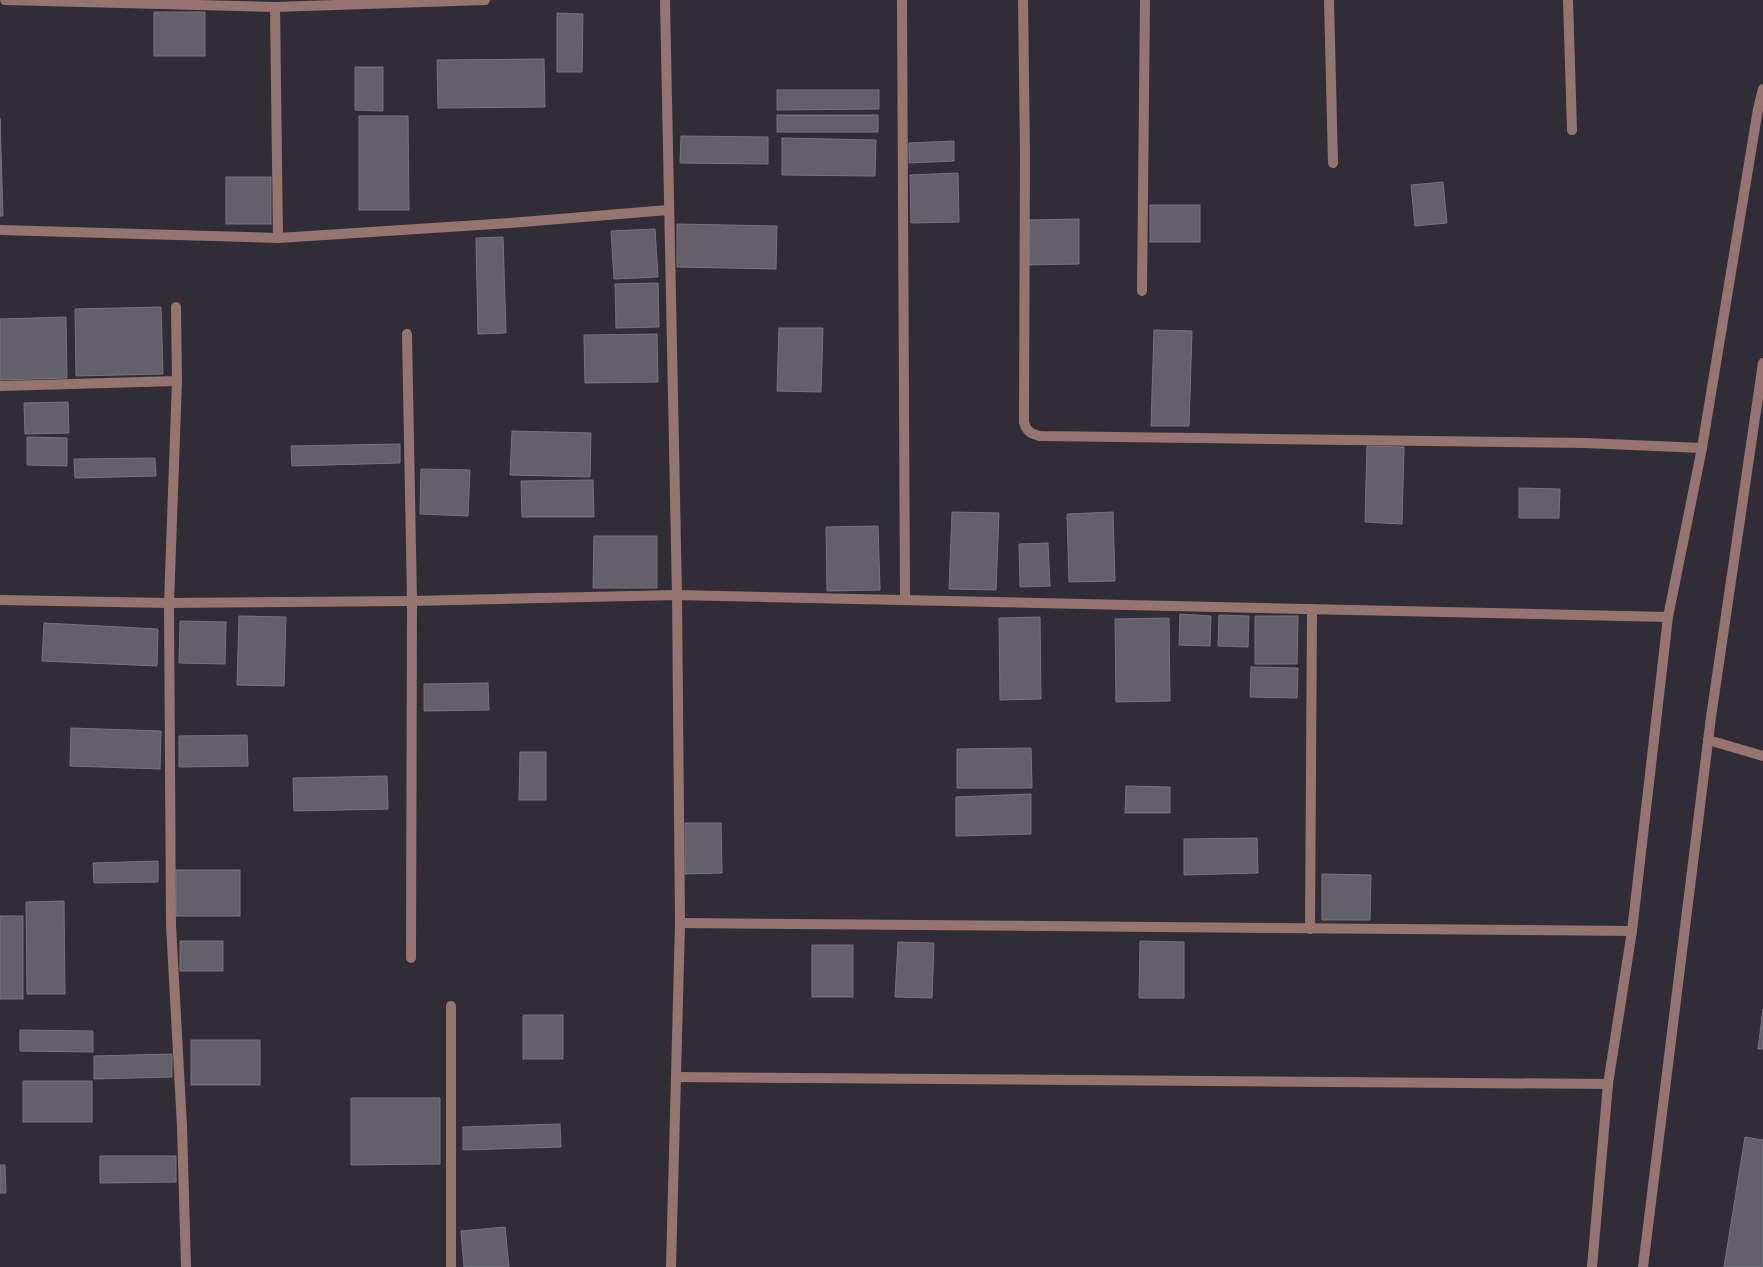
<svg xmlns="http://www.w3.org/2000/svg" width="1763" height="1267" font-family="Karla,sans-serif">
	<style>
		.building { fill: #63606a; stroke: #77747e }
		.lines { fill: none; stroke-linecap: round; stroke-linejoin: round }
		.minor { stroke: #967571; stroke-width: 10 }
		.tertiary { stroke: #967571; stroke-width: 10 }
	</style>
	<rect width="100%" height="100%" fill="#302d36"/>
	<g class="building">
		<rect x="154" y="12" width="51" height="44"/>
		<path d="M557,13L583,14L582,72H557Z"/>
		<path d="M544,59L545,107L438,108L437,60Z"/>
		<path d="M355,67H383V111L355,110Z"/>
		<path d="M777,90H879V109L777,110Z"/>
		<rect x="777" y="115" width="101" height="17"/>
		<path d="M359,116H408L409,210H359Z"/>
		<path d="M0,118L3,216H0Z"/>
		<path d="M681,136L768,137V164L680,163Z"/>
		<path d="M782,138L876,140L875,176L782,175Z"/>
		<path d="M954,141V161L909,163V143Z"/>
		<path d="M958,173L959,222L911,223L910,175Z"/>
		<rect x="226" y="177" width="45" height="47"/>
		<path d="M1443,182L1447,223L1415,226L1411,185Z"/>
		<rect x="1150" y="205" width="50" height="37"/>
		<path d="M1079,219V264L1028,265L1027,220Z"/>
		<path d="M677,224L777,226L776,269L677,267Z"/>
		<path d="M655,229L658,277L614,279L611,231Z"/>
		<path d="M503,237L506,333L478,334L476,238Z"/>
		<path d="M658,283L659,327L616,328L615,284Z"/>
		<path d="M161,307L163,374L76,376L75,309Z"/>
		<path d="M66,317L67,378L0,380V319Z"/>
		<path d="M779,328H823L821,392L777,391Z"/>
		<path d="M1154,330L1192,331L1189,426H1151Z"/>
		<path d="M657,334L658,382L585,383L584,335Z"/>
		<path d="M68,402L69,433L25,434L24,403Z"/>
		<path d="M512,431L591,433L590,477L510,475Z"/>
		<path d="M27,437L67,438V466L27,465Z"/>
		<path d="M400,444V463L292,466L291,446Z"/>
		<path d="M1367,446L1404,447L1402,524L1365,522Z"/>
		<path d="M155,458L156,476L75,478L74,459Z"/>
		<path d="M421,469L470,470L468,516L420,514Z"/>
		<path d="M593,480L594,517H522L521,481Z"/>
		<path d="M1519,488L1560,489L1559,518H1519Z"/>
		<path d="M952,512L999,513L996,590L949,589Z"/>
		<path d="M1113,512L1115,581L1069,582L1067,514Z"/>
		<path d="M878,526L880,590L827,591L826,527Z"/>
		<path d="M594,536H657V588H593Z"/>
		<path d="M1048,543L1050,586L1020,587L1019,544Z"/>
		<path d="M1180,614L1211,616L1210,646L1179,645Z"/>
		<path d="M1219,615L1249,616L1248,647L1218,646Z"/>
		<path d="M239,616L286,617L284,686L237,685Z"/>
		<path d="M1255,616H1298L1297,664H1255Z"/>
		<path d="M1040,617L1041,699L1000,700L999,618Z"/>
		<path d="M1169,618L1170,701L1116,702L1115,619Z"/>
		<path d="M180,621L226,622L225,664L179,663Z"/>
		<path d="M44,623L158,629L157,666L42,661Z"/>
		<path d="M1251,667L1298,668L1297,698L1250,697Z"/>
		<path d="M488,683L489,710L424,711V684Z"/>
		<path d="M71,728L161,731L160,769L70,766Z"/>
		<path d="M247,735L248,766L179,767V736Z"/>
		<path d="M1031,748L1032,788H957V749Z"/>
		<path d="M520,752H546V800H519Z"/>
		<path d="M387,776L388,809L294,811L293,778Z"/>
		<path d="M1126,786L1170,787V813H1125Z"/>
		<path d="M1031,794V834L956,836V797Z"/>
		<path d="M685,823H721L722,873L685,874Z"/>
		<path d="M1257,838L1258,873L1184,875V839Z"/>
		<path d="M158,861V882L94,883L93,863Z"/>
		<rect x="176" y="870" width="64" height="46"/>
		<path d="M1322,874L1371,875L1370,920H1322Z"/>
		<path d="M64,901L65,994H27L26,902Z"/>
		<rect x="0" y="916" width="23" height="83"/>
		<rect x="180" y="941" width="43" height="30"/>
		<path d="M1140,941L1184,942V998H1139Z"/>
		<path d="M898,942L934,943L932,998L895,997Z"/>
		<rect x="812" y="945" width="41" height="52"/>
		<path d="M1763,1009V1049H1758Z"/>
		<rect x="523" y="1015" width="40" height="44"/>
		<path d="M20,1030L93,1031V1052L20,1051Z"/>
		<rect x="191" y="1040" width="69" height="45"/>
		<path d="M172,1054V1077L94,1079V1056Z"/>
		<rect x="23" y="1081" width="69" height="41"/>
		<path d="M351,1098H440V1164L351,1165Z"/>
		<path d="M560,1124L561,1147L463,1150V1127Z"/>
		<path d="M1745,1137L1763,1140V1267H1724Z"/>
		<path d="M100,1156H176V1182L100,1183Z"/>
		<path d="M0,1165H5L6,1193H0Z"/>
		<path d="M505,1227L509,1267H464L461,1231Z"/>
	</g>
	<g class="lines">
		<g class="minor">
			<path d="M5,0L275,7L485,0"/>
			<path d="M665,0L677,595L680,923L671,1267"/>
			<path d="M902,0L905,600"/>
			<path d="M1023,0L1025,154L1024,422C1026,431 1031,434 1040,436L1585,443L1702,448"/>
			<path d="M1329,0L1333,163"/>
			<path d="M1568,0L1572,130"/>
			<path d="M275,7L278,238"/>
			<path d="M0,230L278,238L510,223L668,210"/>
			<path d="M1142,291L1145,0"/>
			<path d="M176,307L177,381L169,603L171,925L182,1126L186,1267"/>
			<path d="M407,334L412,601L411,958"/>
			<path d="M0,386L177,381"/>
			<path d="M0,600L169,603L412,601L677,595L1668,617"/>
			<path d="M1708,740L1763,756"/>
			<path d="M680,923L1632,931"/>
			<path d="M1310,929L1312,609"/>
			<path d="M451,1006V1267"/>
			<path d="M677,1077L1608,1084"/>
		</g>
		<g class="tertiary">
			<path d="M1592,1267L1608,1084L1632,931L1668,617L1702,448L1758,109L1763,89"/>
			<path d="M1643,1267L1711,717L1763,363"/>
		</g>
	</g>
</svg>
